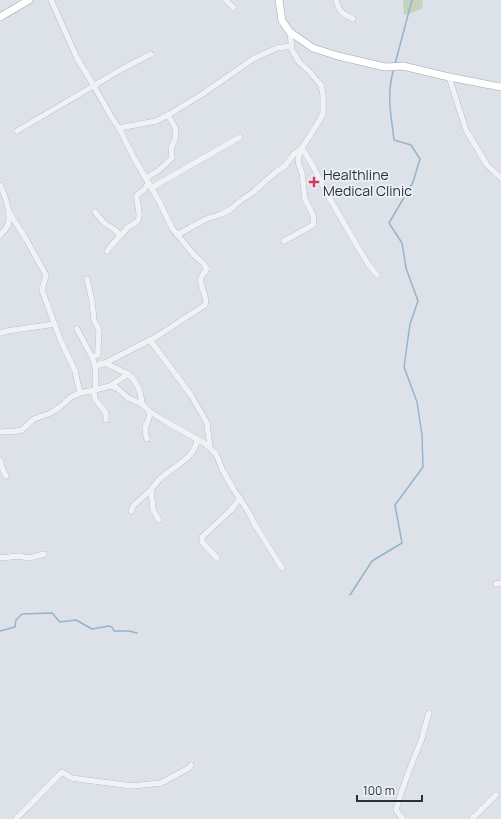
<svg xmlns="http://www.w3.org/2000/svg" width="501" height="819" font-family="Manrope,sans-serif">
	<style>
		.green { fill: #c5d3be }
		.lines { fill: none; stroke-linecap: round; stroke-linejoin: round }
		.stream { stroke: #95b4cb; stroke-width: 1.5 }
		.minor-casing { stroke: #a2a9b2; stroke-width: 6 }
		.major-casing { stroke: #9ca8b5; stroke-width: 8 }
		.minor { stroke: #f0f3f6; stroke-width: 5.5 }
		.major { stroke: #fff; stroke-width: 7 }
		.poi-dot { fill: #d7395d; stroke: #edf1f6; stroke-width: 1.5 }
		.labels { text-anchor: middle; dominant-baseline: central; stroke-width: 3.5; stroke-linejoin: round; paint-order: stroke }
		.poi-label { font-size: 14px; fill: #263140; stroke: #edf1f6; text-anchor: start }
	</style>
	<rect width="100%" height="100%" fill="#dde2e8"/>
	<path class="green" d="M403,0H423L422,9L404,15Z"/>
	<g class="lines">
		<g class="stream">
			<path d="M395,64L412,0"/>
			<path d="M350,595L372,561L402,543L395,505L423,467L422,435L417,402L404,367L410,324L418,301L406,268L402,243L389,223L413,182L420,159L411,145L394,140C391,114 386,94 394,68"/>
			<path d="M0,631L15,627L16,620L22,614L52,613L60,622L76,620L92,629L109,626L112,627L114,631H129L137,633"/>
		</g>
		<defs>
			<g id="minor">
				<path d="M51,0L77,58L94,86L112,118L119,128L134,158L159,201L172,228L194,255L204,264L207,269C205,272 202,275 201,278C199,288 208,293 205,305L156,337L105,363L95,366"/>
				<path d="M226,0L233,7"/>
				<path d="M336,0C339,12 342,13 353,19"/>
				<path d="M449,77L466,130L487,165L501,178"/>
				<path d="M119,128L156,121L168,115L201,95L253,59L277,48L291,46"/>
				<path d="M17,131L122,69L151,54"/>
				<path d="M146,178L159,170L172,158L171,148L175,140L176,129L168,115"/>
				<path d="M0,185C5,195 13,218 7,227C5,230 2,233 0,235"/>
				<path d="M151,188L240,137"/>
				<path d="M9,212L26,239L46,275L42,290L60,339L75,371L80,393"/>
				<path d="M95,212L104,223L114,229L120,235"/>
				<path d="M177,235L206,219L222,214L231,209L240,201L252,193L277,171L284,167L294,154L302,148L314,168L326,192L359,249L369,265L377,275"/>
				<path d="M284,241L313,225L314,221L313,215L305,199L302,173L299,165L298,159L302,148L316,126L323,114V95L321,85L308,70L299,62L292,50L290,32"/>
				<path d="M107,251C113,242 118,239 124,232C128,228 124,231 128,227C132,224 139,223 139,217C140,210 136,203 137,195L144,190L148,183"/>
				<path d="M87,279L92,301L94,320L99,330L98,349V355L92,357"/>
				<path d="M77,329L92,357L95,366L96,384L94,393L95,399L106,413V420"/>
				<path d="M0,333L7,331L55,324"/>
				<path d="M150,340L191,395L207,423L210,448"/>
				<path d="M105,363L128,374"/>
				<path d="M110,386L128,374C137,381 141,393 142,404"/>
				<path d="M0,432L17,431L22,430L34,419L51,413L61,406L71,397L80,393L95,390L110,386L117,388L128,398L142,404L149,411L163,420L204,443L212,450L216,454L223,471L234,490L248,511L255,525L282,568"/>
				<path d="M147,439C146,435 145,432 145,428C147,421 151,419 149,411"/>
				<path d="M0,460L3,470L6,476"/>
				<path d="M131,511L134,505L151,490"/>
				<path d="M159,520L153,510L151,490C154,486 157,481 161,478C173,466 196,458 197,439"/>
				<path d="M0,558L19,556L29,558L44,554"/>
				<path d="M217,558L202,542V537L231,510L240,498"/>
				<path d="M496,584L501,583"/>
				<path d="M16,819L62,772L71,778L132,786L161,783L189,768L191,765"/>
				<path d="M403,819L396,810C403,784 413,760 423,736V733L429,713"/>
				<path d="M472,819L496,795"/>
			</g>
			<g id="major">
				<path d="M279,0L282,21L290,32L313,48L338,56L385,67L403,66L449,77L501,87"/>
				<path d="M0,17L29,0"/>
			</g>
		</defs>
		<use href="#minor" class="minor-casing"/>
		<use href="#major" class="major-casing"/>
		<use href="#minor" class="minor"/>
		<use href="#major" class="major"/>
	</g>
	<path class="poi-dot" d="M312 176h4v4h4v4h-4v4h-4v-4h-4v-4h4z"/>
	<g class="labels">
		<g class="poi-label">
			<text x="323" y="174">Healthline<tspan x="323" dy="16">Medical Clinic</tspan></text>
		</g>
	</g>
	<path d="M357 795v6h65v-6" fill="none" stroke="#263140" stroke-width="2"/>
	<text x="363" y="795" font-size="12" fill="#263140" stroke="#edf1f6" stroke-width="3" paint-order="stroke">100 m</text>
</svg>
